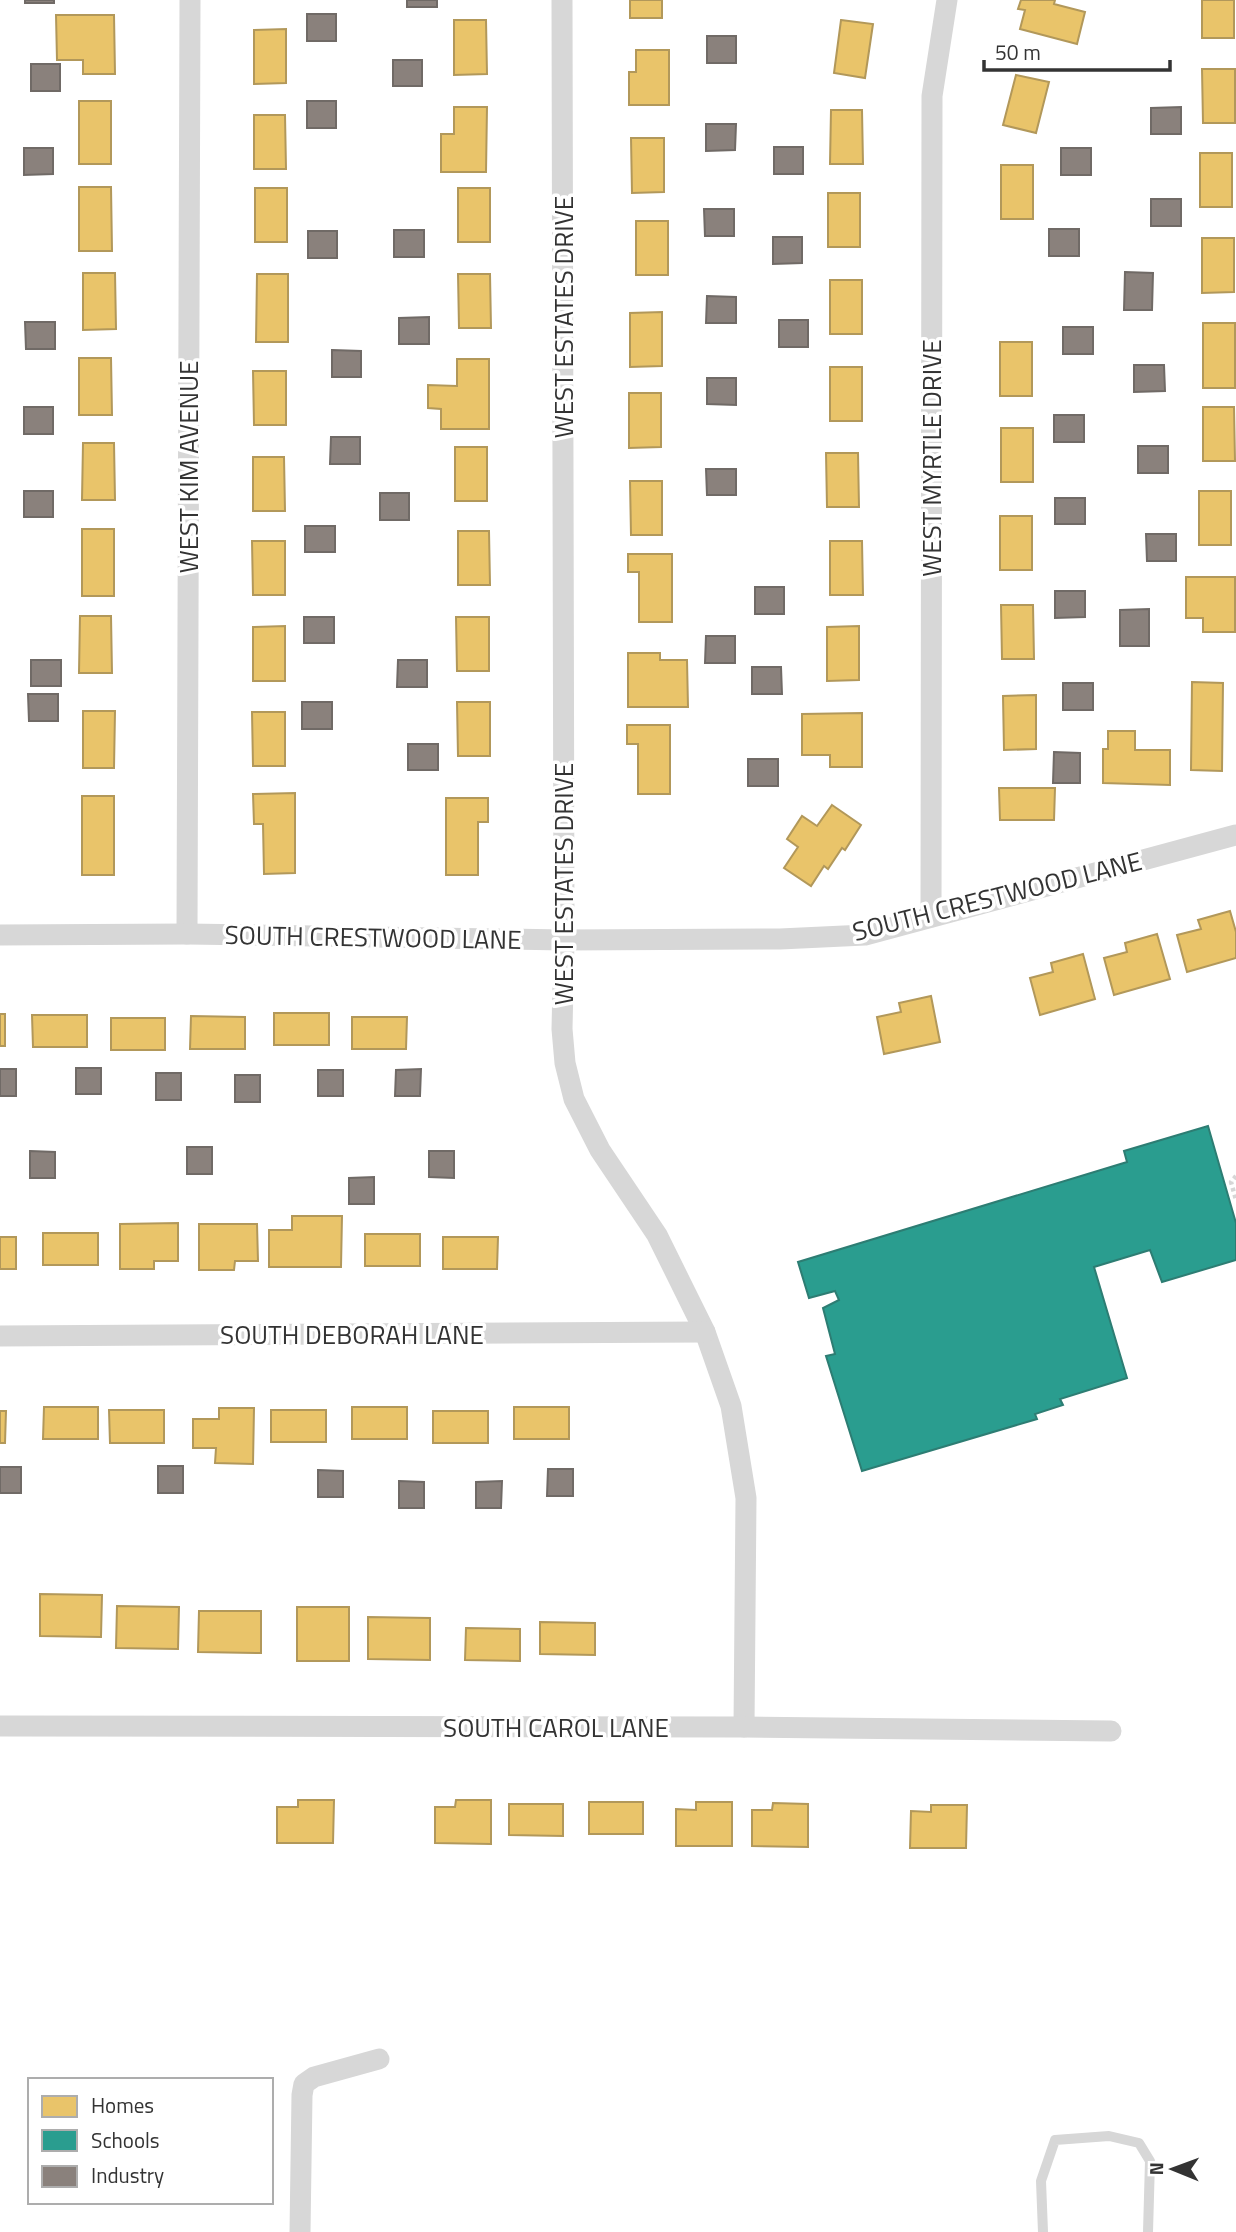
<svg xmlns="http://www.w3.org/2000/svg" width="1236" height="2232" font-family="'Titillium Web',sans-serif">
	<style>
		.homes { fill: #e9c46a; stroke: #b2985a; stroke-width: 2 }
		.schools { fill: #2a9d8f; stroke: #2d7d73; stroke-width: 2 }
		.industry { fill: #8a817c; stroke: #706a66; stroke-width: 2 }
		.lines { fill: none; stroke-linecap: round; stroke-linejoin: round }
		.path { stroke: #d6d6d6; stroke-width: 4.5; stroke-dasharray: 3.5 3.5; stroke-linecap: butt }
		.service { stroke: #d7d7d7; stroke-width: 10 }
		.minor { stroke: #d7d7d7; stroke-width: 21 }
		.labels { text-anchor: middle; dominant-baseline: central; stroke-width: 7; stroke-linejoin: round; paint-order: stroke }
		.street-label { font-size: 26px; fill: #333; stroke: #fff }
	</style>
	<rect width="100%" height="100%" fill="#fff"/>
	<g class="homes">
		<rect x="630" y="0" width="32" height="18"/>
		<path d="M1021,0H1055L1054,4L1085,12L1077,44L1020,29L1025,10L1018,9Z"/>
		<rect x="1202" y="0" width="32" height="38"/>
		<path d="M56,15H114L115,74H83V60H57Z"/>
		<path d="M454,20H486L487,74L454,75Z"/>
		<path d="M841,20L873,24L865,78L834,73Z"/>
		<path d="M286,29V83L254,84V30Z"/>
		<path d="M636,50H669V105H629V72H636Z"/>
		<path d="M1202,69H1235V123H1203Z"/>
		<path d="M1016,75L1049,82L1036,133L1003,125Z"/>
		<rect x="79" y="101" width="32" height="63"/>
		<path d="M454,107H487L486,172H441V134H454Z"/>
		<path d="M831,110H862L863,164H830Z"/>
		<path d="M254,115H285L286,169H254Z"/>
		<path d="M631,138H664V192L632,193Z"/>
		<rect x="1200" y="153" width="32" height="54"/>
		<rect x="1001" y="165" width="32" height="54"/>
		<path d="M79,187H111L112,251H79Z"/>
		<rect x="255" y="188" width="32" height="54"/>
		<rect x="458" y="188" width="32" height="54"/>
		<rect x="828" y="193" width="32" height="54"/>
		<rect x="636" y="221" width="32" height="54"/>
		<path d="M1202,238H1234V292L1202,293Z"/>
		<path d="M83,273H115L116,329L83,330Z"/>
		<path d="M257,274H288V342H256Z"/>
		<path d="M458,274H490L491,328H459Z"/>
		<rect x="830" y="280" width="32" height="54"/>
		<path d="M662,312V366L630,367V313Z"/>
		<rect x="1203" y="323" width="32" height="65"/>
		<rect x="1000" y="342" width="32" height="54"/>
		<path d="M79,358H111L112,415H79Z"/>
		<path d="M457,359H489V429H441V409L428,408V385L457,386Z"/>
		<rect x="830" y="367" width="32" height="54"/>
		<path d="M253,371H286V425H254Z"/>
		<path d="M629,393H661V447L629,448Z"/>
		<path d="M1203,407H1234L1235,461H1203Z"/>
		<rect x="1001" y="428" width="32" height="54"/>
		<path d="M83,443H114L115,500H82Z"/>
		<rect x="455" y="447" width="32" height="54"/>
		<path d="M826,453H858L859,507H827Z"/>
		<path d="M253,457H284L285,511H253Z"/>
		<path d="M630,481H662V535H631Z"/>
		<rect x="1199" y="491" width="32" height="54"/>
		<rect x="1000" y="516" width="32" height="54"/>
		<rect x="82" y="529" width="32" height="67"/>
		<path d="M458,531H489L490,585H458Z"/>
		<path d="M252,541H285V595H253Z"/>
		<path d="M830,541H862L863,595H830Z"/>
		<path d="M628,554H672V622H639V572H628Z"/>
		<path d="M1186,577H1235V632H1203V618H1186Z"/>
		<path d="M1001,605H1033L1034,659H1002Z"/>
		<path d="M80,616H111L112,673H79Z"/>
		<path d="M456,617H489V671H457Z"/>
		<path d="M285,626V681H253V627Z"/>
		<path d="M859,626V680L827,681V627Z"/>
		<path d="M628,653H660V660H687L688,707H628Z"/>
		<path d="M1192,682L1223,683L1222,771L1191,770Z"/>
		<path d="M1036,695V749L1004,750L1003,696Z"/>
		<path d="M457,702H490V756H458Z"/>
		<path d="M83,711H115L114,768H83Z"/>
		<path d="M252,712H285V766H253Z"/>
		<path d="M862,713V767H830V755H802V714Z"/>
		<path d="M627,725H670V794H638V744H627Z"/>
		<path d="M1108,731H1135V750H1170V785L1103,783V749H1108Z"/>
		<path d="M999,788H1055L1054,820H1000Z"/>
		<path d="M295,793V873L264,874L263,824H254L253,794Z"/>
		<rect x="82" y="796" width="32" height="79"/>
		<path d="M446,798H488V822H478V875H446Z"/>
		<path d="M832,805L861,825L845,850L842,848L828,869L824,866L811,886L784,868L798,847L787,839L802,816L817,826Z"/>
		<path d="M1230,911L1236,932V958L1187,972L1177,935L1201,929L1198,920Z"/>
		<path d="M1157,934L1170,979L1114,995L1104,958L1127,952L1125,943Z"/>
		<path d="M1083,954L1095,999L1040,1015L1030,978L1053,972L1051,963Z"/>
		<path d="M931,996L940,1042L884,1054L877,1017L901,1012L899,1003Z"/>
		<rect x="274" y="1013" width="55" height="32"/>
		<rect x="0" y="1014" width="5" height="32"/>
		<path d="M32,1015H87V1047H33Z"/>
		<path d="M191,1016L245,1017V1049H190Z"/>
		<path d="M352,1017H407L406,1049H352Z"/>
		<rect x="111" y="1018" width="54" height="32"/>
		<path d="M292,1216H342L341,1267H269V1230H292Z"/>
		<path d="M178,1223V1261H154V1269H120V1224Z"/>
		<path d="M199,1224H257L258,1261H235L234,1270H199Z"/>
		<rect x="43" y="1233" width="55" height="32"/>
		<rect x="365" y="1234" width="55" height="32"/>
		<rect x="0" y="1237" width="16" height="32"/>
		<path d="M443,1237H498L497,1269H443Z"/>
		<path d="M44,1407H98V1439H43Z"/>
		<rect x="352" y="1407" width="55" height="32"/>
		<rect x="514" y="1407" width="55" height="32"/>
		<path d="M219,1408H254L253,1464L215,1463L216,1448H193V1419H219Z"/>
		<path d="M109,1410H164V1443H110Z"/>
		<rect x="271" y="1410" width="55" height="32"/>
		<path d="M0,1411H6L5,1443H0Z"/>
		<rect x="433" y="1411" width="55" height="32"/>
		<path d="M40,1594L102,1595L101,1637L40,1636Z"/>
		<path d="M117,1606L179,1607L178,1649L116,1648Z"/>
		<rect x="297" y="1607" width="52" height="54"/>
		<path d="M199,1611H261V1653L198,1652Z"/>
		<path d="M368,1617L430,1618V1660L368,1659Z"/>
		<path d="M540,1622L595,1623V1655L540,1654Z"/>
		<path d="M466,1628L520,1629V1661L465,1660Z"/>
		<path d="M298,1800H334L333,1843H277V1807H298Z"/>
		<path d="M456,1800H491V1844L435,1843V1807H455Z"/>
		<rect x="589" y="1802" width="54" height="32"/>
		<path d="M696,1802H732V1846H676V1809L696,1810Z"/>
		<path d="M773,1803L808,1804V1847L752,1846V1810H772Z"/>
		<path d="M509,1804H563V1836L509,1835Z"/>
		<path d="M931,1805H967L966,1848H910L911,1811L931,1812Z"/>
	</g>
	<path class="schools" d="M1208,1126L1236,1223V1260L1162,1282L1150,1250L1094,1267L1127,1378L1060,1399L1063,1405L1035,1414L1037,1419L862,1471L826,1356L835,1354L823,1308L839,1300L835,1291L809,1298L798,1262L1127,1162L1124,1151Z"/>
	<g class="industry">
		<rect x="25" y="0" width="29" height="3"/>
		<rect x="407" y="0" width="30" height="7"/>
		<rect x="307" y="14" width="29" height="27"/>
		<rect x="707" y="36" width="29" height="27"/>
		<rect x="393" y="60" width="29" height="26"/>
		<rect x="31" y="64" width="29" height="27"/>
		<rect x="307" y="101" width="29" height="27"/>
		<path d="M1181,107V134H1151V108Z"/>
		<path d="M706,124H736L735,150L706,151Z"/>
		<rect x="774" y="147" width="29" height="27"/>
		<path d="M24,148H53V174L24,175Z"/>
		<rect x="1061" y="148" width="30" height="27"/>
		<rect x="1151" y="199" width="30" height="27"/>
		<path d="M704,209H734V236H705Z"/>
		<rect x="1049" y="229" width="30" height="27"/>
		<rect x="394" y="230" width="30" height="27"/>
		<rect x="308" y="231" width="29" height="27"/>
		<path d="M773,237H802V263L773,264Z"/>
		<path d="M1125,272L1153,273L1152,310H1124Z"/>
		<path d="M707,296L736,297V323H706Z"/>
		<path d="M429,317V344H399V318Z"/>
		<rect x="779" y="320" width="29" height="27"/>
		<path d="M25,322H55V349H26Z"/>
		<rect x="1063" y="327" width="30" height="27"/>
		<path d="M332,350L361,351V377H332Z"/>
		<path d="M1134,365H1164L1165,391L1134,392Z"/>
		<path d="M707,378H736V405L707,404Z"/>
		<rect x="24" y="407" width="29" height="27"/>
		<rect x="1054" y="415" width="30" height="27"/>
		<path d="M331,437H360V464H330Z"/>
		<rect x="1138" y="446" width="30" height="27"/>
		<path d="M706,469H736V495H707Z"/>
		<rect x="24" y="491" width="29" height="26"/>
		<rect x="380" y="493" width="29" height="27"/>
		<rect x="1055" y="498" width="30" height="26"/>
		<rect x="305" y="526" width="30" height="26"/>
		<path d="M1146,534H1176V561H1147Z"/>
		<rect x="755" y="587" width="29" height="27"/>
		<path d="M1055,591H1085V617L1055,618Z"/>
		<path d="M1149,609V646H1120V610Z"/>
		<rect x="304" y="617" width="30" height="26"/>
		<path d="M706,636H735V663H705Z"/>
		<rect x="31" y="660" width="30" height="26"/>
		<path d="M398,660H427V687H397Z"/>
		<path d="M752,667H781L782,694H752Z"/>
		<rect x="1063" y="683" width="30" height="27"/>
		<path d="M28,694H58V721H29Z"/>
		<rect x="302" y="702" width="30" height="27"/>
		<rect x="408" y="744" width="30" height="26"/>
		<path d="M1054,752L1080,753V783H1053Z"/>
		<rect x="748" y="759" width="30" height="27"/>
		<rect x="76" y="1068" width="25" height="26"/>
		<rect x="0" y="1069" width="16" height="27"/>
		<path d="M421,1069L420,1096H395L396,1070Z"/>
		<rect x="318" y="1070" width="25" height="26"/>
		<rect x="156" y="1073" width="25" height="27"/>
		<rect x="235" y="1075" width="25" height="27"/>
		<rect x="187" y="1147" width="25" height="27"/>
		<path d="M30,1151L55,1152V1178H30Z"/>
		<path d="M429,1151H454V1178L429,1177Z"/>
		<path d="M374,1177V1204H349V1178Z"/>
		<rect x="158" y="1466" width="25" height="27"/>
		<rect x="0" y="1467" width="21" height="26"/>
		<path d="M548,1469H573V1496H547Z"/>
		<path d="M318,1470L343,1471V1497H318Z"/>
		<path d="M399,1481L424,1482V1508H399Z"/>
		<path d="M502,1481L501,1508H476V1482Z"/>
	</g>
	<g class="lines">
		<path class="path" d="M1236,1176L1231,1182L1236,1200"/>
		<path class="service" d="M1043,2232L1041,2181L1055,2140L1109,2136L1139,2143L1150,2161L1148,2232"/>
		<g class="minor">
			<path d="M562,0L564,940L562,1029L565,1063L574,1099L600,1150L657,1235L705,1332L731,1406L746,1498L744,1727"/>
			<path d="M931,917L932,96L947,0"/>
			<path d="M187,934L190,0"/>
			<path d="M0,935L187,934L564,940L780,939L865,935L1236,835"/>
			<path d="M0,1336L705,1332"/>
			<path d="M0,1726L744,1727L1111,1731"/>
			<path d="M300,2232L302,2095L304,2084L314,2077L379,2059"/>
		</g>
	</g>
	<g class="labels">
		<g class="street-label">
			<text transform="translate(563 317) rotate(-90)">WEST ESTATES DRIVE</text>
			<text transform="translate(931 458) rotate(-90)">WEST MYRTLE DRIVE</text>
			<text transform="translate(188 467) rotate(-90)">WEST KIM AVENUE</text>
			<text transform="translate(563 884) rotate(-90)">WEST ESTATES DRIVE</text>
			<text transform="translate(997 896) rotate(-14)">SOUTH CRESTWOOD LANE</text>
			<text transform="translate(373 937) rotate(1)">SOUTH CRESTWOOD LANE</text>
			<text x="352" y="1334">SOUTH DEBORAH LANE</text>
			<text x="556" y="1727">SOUTH CAROL LANE</text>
		</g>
	</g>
	<rect x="28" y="2078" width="245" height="126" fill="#ffffff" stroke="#adadad" stroke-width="2"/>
	<rect x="42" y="2096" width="35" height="21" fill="#e9c46a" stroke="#adadad" stroke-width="2"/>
	<text x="91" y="2113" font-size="21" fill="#333333">Homes</text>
	<rect x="42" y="2130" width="35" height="21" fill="#2a9d8f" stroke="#adadad" stroke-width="2"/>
	<text x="91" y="2148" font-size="21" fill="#333333">Schools</text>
	<rect x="42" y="2166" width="35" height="21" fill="#8a817c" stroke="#adadad" stroke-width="2"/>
	<text x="91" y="2183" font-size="21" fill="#333333">Industry</text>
	<g transform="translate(1173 2169) rotate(271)" stroke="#ffffff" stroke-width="5" paint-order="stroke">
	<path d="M0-5L12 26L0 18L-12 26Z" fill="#333333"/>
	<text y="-10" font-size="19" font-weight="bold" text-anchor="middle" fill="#333333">N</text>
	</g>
	<path d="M984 60v10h186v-10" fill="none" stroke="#333333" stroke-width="3.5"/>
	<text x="995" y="60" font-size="21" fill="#333333" stroke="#ffffff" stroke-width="5" paint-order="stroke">50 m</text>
</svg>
